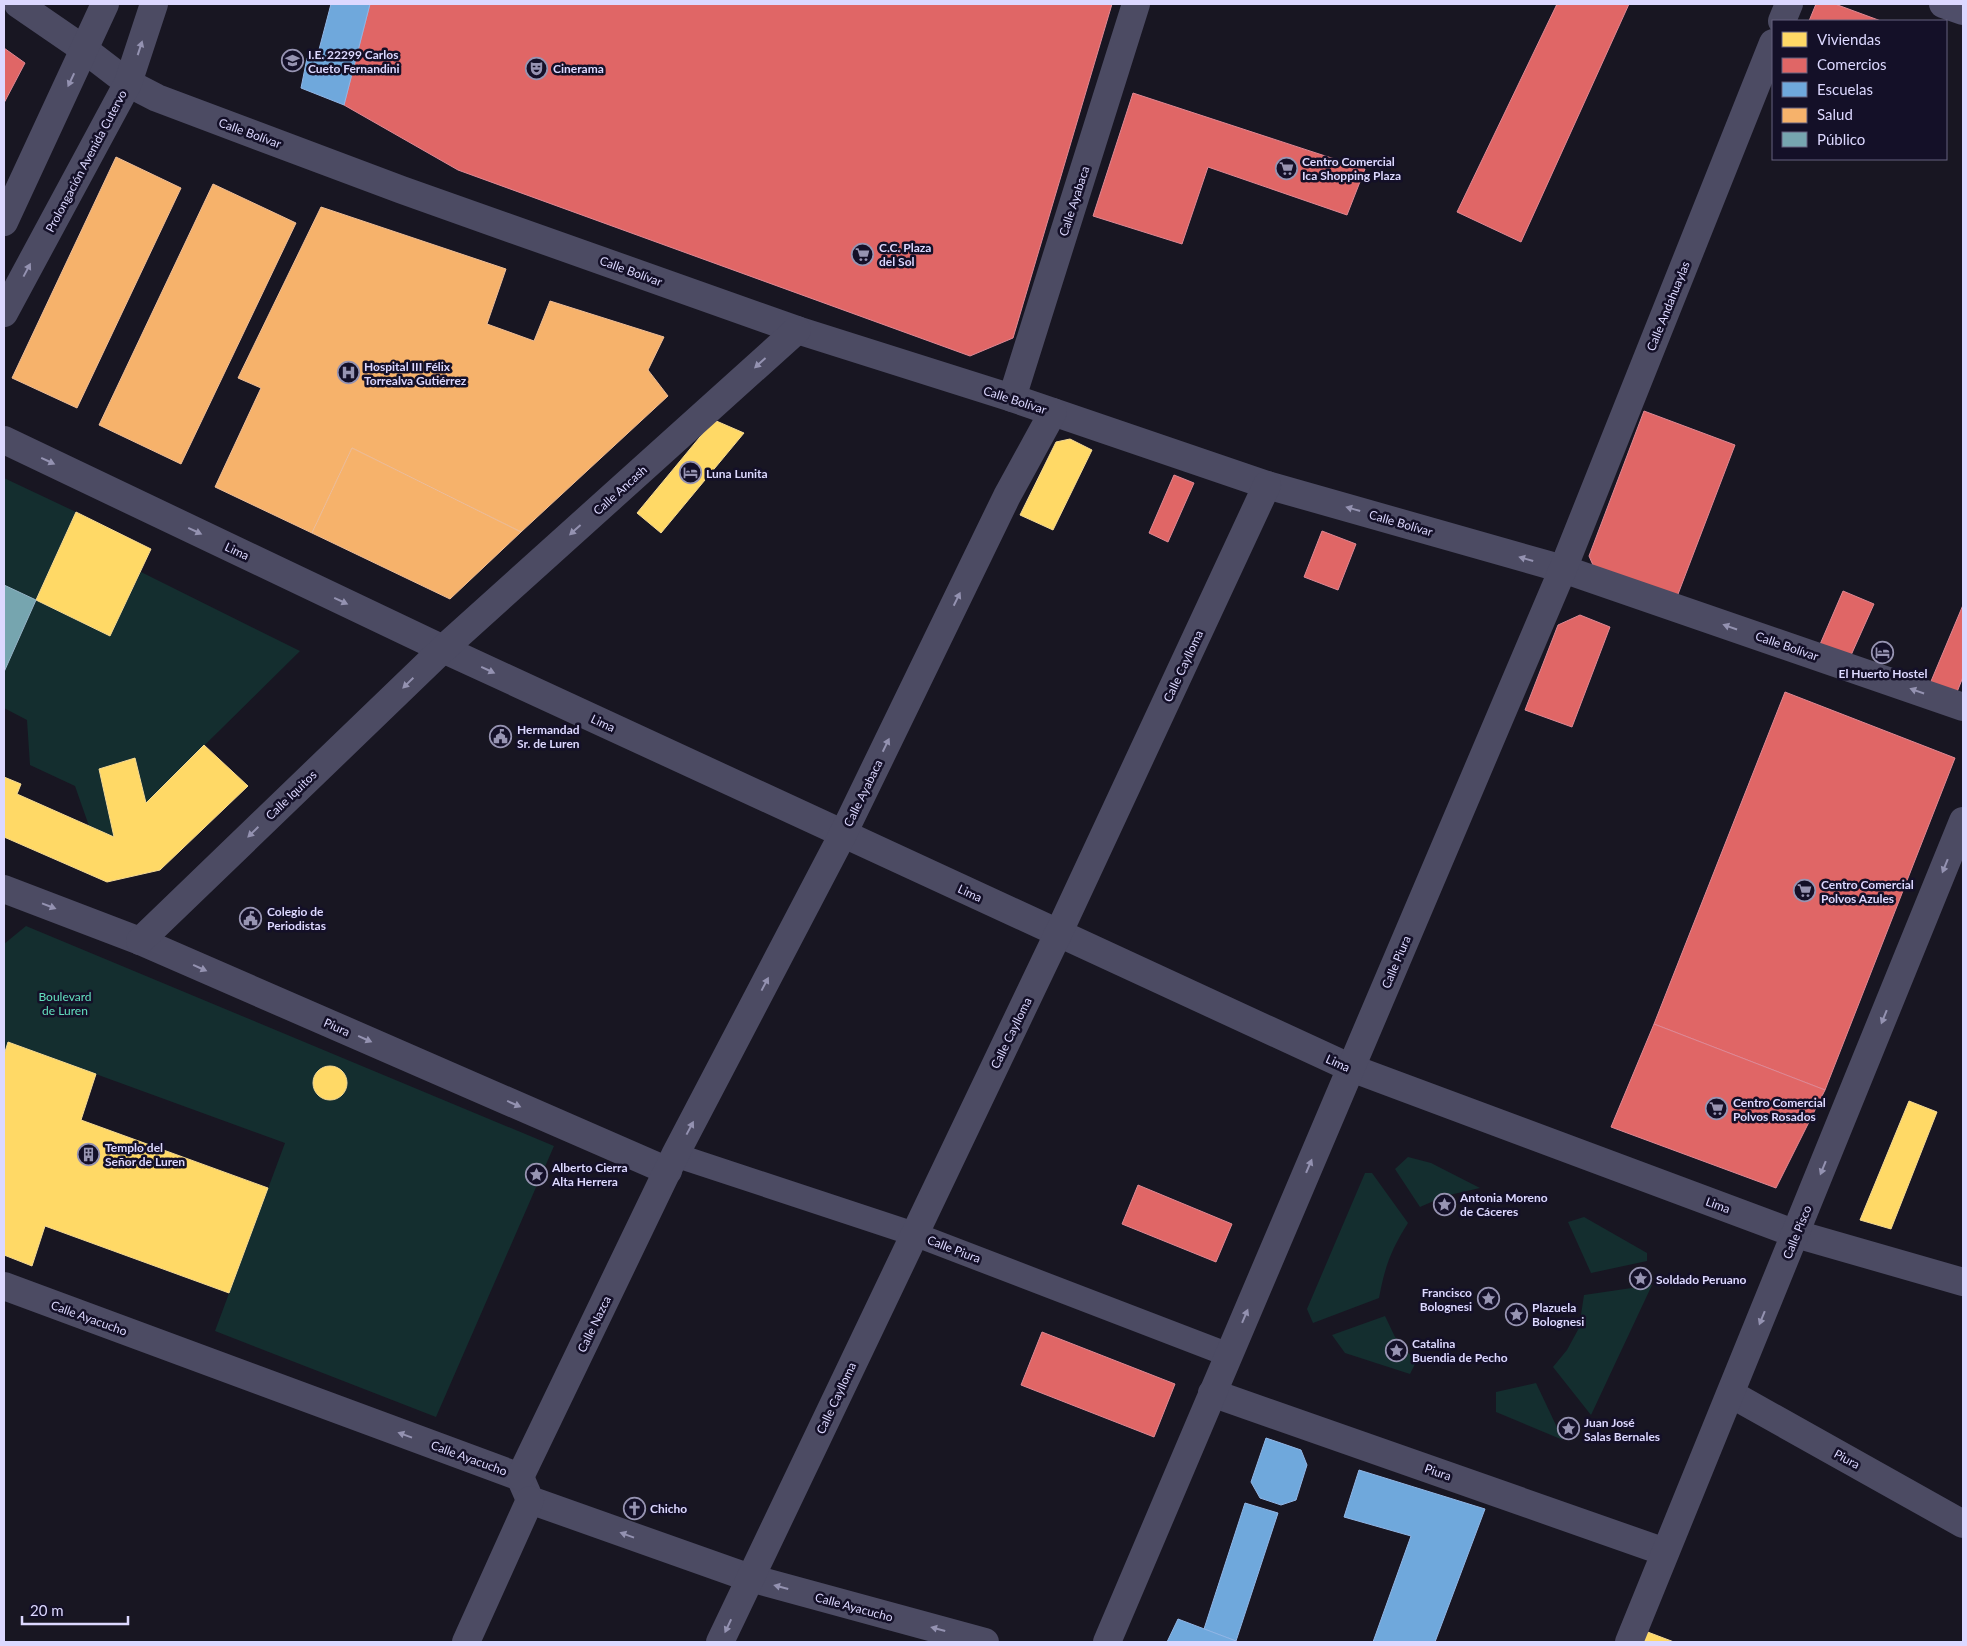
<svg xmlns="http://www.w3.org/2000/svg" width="1967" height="1646" font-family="Lato,sans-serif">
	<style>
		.green { fill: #142e2f }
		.homes { fill: #ffd966; stroke: #f4d994 }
		.shops { fill: #e06666; stroke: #df8894 }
		.schools { fill: #6fa8dc; stroke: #90b6e6 }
		.health { fill: #f6b26b; stroke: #eebd97 }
		.public { fill: #76a5af; stroke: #95b4c7 }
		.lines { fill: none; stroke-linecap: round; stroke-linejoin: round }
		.pedestrian { stroke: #4c4b63; stroke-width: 24 }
		.minor { stroke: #4c4b63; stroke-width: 28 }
		.tertiary { stroke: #4c4b63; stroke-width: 28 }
		.secondary { stroke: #4f4e69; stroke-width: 28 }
		.oneway { fill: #9492b1 }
		.labels { text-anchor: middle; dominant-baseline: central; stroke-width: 5; stroke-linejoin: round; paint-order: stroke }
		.poi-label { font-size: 12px; font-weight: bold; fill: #dcd8ff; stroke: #141028; text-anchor: start }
		.street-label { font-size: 12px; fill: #dcd8ff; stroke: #141028 }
		.park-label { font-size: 12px; fill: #63dfbe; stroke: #141028 }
	</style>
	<rect width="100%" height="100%" fill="#181622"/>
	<g class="green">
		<path d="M4,478L76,512L36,600L110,635L141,572L300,651L146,803L135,758L99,769L114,837L89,826L75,786L30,765L27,720L4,708V672L36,600L4,585Z"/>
		<path d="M26,926L554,1146L436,1417L215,1331L285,1143L8,1042L4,1055V944Z"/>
		<path d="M1408,1157L1431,1163L1480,1188L1445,1196L1420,1207L1395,1169Z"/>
		<path d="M1365,1173H1372L1408,1223C1391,1250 1385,1266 1379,1298L1313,1323L1307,1309Z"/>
		<path d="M1584,1217L1647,1253V1261L1591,1273L1568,1222Z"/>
		<path d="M1652,1285L1591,1415L1553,1367L1567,1350L1579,1328L1584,1295Z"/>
		<path d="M1385,1316L1395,1337L1416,1362L1410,1374L1345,1353L1332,1335Z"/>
		<path d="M1536,1383L1563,1440L1496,1412V1392Z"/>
	</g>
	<g class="homes">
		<path d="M714,420L744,433L661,533L637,513Z"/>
		<path d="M1070,439L1092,450L1053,530L1020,515L1056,442Z"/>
		<path d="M76,512L151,549L110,636L36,600Z"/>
		<path d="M204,745L248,786L160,870L107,882L4,837V777L21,784L17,794L114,837L99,769L135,758L146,803Z"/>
		<path d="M8,1042L96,1074L81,1120L268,1188L229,1293L45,1226L32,1266L4,1255V1055Z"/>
		<circle cx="330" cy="1083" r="17"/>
		<path d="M1909,1101L1937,1112L1891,1229L1860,1220Z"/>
		<path d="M1645,1631L1674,1642H1641Z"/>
	</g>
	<g class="shops">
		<path d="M370,4H1112L1013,338L970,356L458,170L344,105Z"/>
		<path d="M1557,4H1629L1521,242L1457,212Z"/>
		<path d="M1816,4H1835L1881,21H1809Z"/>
		<path d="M4,48L25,63L4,103Z"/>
		<path d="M1133,93L1365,169L1347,215L1208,167L1182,244L1093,216Z"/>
		<path d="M1644,411L1735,445L1675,602L1596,572L1589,556Z"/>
		<path d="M1174,475L1194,483L1168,542L1149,533Z"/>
		<path d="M1322,531L1356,544L1338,590L1304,577Z"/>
		<path d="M1843,591L1874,604L1848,662L1818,649Z"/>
		<path d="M1963,605V677L1955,697L1929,686Z"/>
		<path d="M1580,615L1610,627L1572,727L1525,710L1558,625Z"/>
		<path d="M1785,692L1955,758L1825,1090L1654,1024Z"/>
		<path d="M1654,1024L1825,1090L1776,1188L1611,1127Z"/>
		<path d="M1138,1185L1232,1224L1216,1262L1122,1224Z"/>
		<path d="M1042,1332L1175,1384L1154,1437L1021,1385Z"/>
	</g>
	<g class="schools">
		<path d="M331,4H370L344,105L301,88L307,58L316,61Z"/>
		<path d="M1266,1438L1301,1450L1307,1465L1296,1500L1281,1505L1260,1498L1251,1482Z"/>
		<path d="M1359,1470L1485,1509L1435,1642H1373L1411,1536L1344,1517Z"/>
		<path d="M1245,1503L1278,1513L1236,1641L1204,1629Z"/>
		<path d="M1178,1619L1236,1641V1642H1167Z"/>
	</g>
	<g class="health">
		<path d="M116,157L181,188L77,408L12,378Z"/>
		<path d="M213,184L296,223L181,464L99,425Z"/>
		<path d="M321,207L506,269L487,324L534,341L550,301L664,337L648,370L668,396L521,532L352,448L312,533L215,487L261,388L238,378Z"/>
		<path d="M352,448L521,532L450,599L312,533Z"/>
	</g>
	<path class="public" d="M4,585L36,600L4,672Z"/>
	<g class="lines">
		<path class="pedestrian" d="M675,1155L914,1234L1229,1355"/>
		<g class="minor">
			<path d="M18,4L85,50L128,83L157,98L402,190L797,330L1012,398L1267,485L1563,569L1963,707"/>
			<path d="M1782,21L1789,4"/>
			<path d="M1012,398L1136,4"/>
			<path d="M4,440L443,649L1351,1068L1796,1234L1963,1282"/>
			<path d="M4,889L140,941L668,1171"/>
			<path d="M140,941L443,649L797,330"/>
			<path d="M4,1286L520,1477L530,1500L750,1578L985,1642"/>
			<path d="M1212,1393L1665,1552"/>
			<path d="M1731,1394L1963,1524"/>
			<path d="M520,1477L675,1155L843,834L1007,496L1053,412"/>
			<path d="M466,1642L530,1500"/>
			<path d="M720,1642L1058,934L1267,485"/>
			<path d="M1107,1642L1563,569L1773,43"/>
			<path d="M1629,1642L1963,821"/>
		</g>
		<g class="tertiary">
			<path d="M4,222L105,4"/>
			<path d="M4,313L128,83L154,4"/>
		</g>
		<path class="secondary" d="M1943,4L1963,11"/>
	</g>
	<defs><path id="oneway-solid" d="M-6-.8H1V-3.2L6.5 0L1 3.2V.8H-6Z" transform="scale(1.25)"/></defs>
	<g class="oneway">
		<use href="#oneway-solid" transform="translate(140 48) rotate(-72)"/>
		<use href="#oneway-solid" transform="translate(71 80) rotate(115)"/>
		<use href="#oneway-solid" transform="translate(27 270) rotate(-62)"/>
		<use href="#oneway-solid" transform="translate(760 363) rotate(138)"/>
		<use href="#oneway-solid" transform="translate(48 461) rotate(25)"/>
		<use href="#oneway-solid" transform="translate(1353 509) rotate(-164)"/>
		<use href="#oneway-solid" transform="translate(575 530) rotate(138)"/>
		<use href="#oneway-solid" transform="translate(195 531) rotate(25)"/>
		<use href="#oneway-solid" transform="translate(1526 559) rotate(-164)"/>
		<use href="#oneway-solid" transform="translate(957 599) rotate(-64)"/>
		<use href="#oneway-solid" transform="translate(341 601) rotate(25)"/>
		<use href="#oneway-solid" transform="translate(1730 627) rotate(-161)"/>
		<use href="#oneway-solid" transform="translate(488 670) rotate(25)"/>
		<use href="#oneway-solid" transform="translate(408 683) rotate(136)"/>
		<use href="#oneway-solid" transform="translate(1917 691) rotate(-161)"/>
		<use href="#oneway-solid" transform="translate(886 745) rotate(-64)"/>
		<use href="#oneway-solid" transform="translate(253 832) rotate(136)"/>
		<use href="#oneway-solid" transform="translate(1945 866) rotate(112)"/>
		<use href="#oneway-solid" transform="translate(49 906) rotate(21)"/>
		<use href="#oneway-solid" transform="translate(200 968) rotate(24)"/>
		<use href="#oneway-solid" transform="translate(765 984) rotate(-62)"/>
		<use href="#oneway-solid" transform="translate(1884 1017) rotate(112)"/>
		<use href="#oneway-solid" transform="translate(365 1039) rotate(24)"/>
		<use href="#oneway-solid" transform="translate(514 1104) rotate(24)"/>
		<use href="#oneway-solid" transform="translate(690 1128) rotate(-62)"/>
		<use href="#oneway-solid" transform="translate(1309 1166) rotate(-67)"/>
		<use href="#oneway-solid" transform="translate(1823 1168) rotate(112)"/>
		<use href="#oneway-solid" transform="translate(1245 1316) rotate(-67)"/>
		<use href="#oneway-solid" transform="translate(1762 1318) rotate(112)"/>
		<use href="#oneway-solid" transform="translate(405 1435) rotate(-160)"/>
		<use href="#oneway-solid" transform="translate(627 1535) rotate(-160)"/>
		<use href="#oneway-solid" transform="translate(781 1587) rotate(-165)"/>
		<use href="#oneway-solid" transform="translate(728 1626) rotate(115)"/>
		<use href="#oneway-solid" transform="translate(938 1629) rotate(-165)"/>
	</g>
	<defs>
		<symbol id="school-ring" viewBox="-11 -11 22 22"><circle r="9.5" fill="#141028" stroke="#9794b2" stroke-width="1.5"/><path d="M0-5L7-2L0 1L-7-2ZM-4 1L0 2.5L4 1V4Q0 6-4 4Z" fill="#9794b2"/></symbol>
		<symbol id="theatre-ring" viewBox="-11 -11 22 22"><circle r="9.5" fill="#141028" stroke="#9794b2" stroke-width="1.5"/><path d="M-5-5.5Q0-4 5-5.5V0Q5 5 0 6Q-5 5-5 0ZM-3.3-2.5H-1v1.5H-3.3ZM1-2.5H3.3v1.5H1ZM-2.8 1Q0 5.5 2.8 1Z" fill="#9794b2"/></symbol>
		<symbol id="supermarket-ring" viewBox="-11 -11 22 22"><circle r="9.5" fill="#141028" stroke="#9794b2" stroke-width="1.5"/><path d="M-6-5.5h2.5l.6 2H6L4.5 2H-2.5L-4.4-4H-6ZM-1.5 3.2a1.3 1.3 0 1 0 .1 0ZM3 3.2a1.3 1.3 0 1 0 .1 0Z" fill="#9794b2"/></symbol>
		<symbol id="hospital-ring" viewBox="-11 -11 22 22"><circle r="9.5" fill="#141028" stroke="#9794b2" stroke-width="1.5"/><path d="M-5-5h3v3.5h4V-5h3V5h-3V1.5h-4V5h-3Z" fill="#9794b2"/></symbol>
		<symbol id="hotel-ring" viewBox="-11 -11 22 22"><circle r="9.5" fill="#141028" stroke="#9794b2" stroke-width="1.5"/><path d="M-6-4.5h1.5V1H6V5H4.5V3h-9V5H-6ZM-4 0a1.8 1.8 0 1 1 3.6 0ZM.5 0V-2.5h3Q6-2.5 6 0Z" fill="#9794b2"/></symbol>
		<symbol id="civic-ring" viewBox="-11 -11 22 22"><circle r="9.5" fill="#141028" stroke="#9794b2" stroke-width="1.5"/><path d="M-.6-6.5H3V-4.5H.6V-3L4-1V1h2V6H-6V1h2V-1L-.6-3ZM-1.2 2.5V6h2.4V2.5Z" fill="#9794b2"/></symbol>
		<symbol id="building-ring" viewBox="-11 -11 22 22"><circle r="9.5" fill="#141028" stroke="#9794b2" stroke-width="1.5"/><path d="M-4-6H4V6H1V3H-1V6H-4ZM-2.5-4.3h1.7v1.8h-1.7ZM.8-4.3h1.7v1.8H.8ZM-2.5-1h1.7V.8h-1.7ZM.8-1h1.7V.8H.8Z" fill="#9794b2"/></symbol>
		<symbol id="sight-ring" viewBox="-11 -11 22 22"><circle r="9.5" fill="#141028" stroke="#9794b2" stroke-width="1.5"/><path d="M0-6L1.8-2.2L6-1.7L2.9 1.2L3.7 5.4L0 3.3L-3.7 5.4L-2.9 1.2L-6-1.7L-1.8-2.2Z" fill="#9794b2"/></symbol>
		<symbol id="church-ring" viewBox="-11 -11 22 22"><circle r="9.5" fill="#141028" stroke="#9794b2" stroke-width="1.5"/><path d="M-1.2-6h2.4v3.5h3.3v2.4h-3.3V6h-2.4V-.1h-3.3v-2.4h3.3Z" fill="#9794b2"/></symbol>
	</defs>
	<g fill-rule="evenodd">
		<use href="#school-ring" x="280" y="48" width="25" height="25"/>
		<use href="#theatre-ring" x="524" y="56" width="25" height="25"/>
		<use href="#supermarket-ring" x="1274" y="156" width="25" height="25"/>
		<use href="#supermarket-ring" x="850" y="242" width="25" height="25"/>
		<use href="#hospital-ring" x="336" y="360" width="25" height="25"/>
		<use href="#hotel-ring" x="678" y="460" width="25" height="25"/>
		<use href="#hotel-ring" x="1870" y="640" width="25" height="25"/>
		<use href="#civic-ring" x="488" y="724" width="25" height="25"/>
		<use href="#supermarket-ring" x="1792" y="878" width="25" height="25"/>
		<use href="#civic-ring" x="238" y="906" width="25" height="25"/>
		<use href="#supermarket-ring" x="1704" y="1096" width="25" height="25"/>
		<use href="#building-ring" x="76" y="1142" width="25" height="25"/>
		<use href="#sight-ring" x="524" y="1162" width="25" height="25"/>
		<use href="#sight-ring" x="1432" y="1192" width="25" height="25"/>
		<use href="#sight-ring" x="1628" y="1266" width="25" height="25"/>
		<use href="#sight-ring" x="1476" y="1286" width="25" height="25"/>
		<use href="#sight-ring" x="1504" y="1302" width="25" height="25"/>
		<use href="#sight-ring" x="1384" y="1338" width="25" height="25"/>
		<use href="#sight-ring" x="1556" y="1416" width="25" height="25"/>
		<use href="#church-ring" x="622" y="1496" width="25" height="25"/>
	</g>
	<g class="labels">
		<g class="poi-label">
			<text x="308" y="54">I.E. 22299 Carlos<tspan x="308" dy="14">Cueto Fernandini</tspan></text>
			<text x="553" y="68">Cinerama</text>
			<text x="1302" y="161">Centro Comercial<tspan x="1302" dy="14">Ica Shopping Plaza</tspan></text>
			<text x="879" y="247">C.C. Plaza<tspan x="879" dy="14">del Sol</tspan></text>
			<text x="364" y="366">Hospital III Félix<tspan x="364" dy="14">Torrealva Gutiérrez</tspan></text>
			<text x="706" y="473">Luna Lunita</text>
			<text x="1883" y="673" text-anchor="middle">El Huerto Hostel</text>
			<text x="517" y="729">Hermandad<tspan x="517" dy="14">Sr. de Luren</tspan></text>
			<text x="1821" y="884">Centro Comercial<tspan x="1821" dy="14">Polvos Azules</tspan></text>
			<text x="267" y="911">Colegio de<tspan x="267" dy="14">Periodistas</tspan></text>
			<text x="1733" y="1102">Centro Comercial<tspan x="1733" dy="14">Polvos Rosados</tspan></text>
			<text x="105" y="1147">Templo del<tspan x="105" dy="14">Señor de Luren</tspan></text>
			<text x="552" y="1167">Alberto Cierra<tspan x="552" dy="14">Alta Herrera</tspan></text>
			<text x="1460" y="1197">Antonia Moreno<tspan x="1460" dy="14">de Cáceres</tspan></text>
			<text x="1656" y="1279">Soldado Peruano</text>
			<text x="1472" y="1292" text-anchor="end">Francisco<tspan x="1472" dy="14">Bolognesi</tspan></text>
			<text x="1532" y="1307">Plazuela<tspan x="1532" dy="14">Bolognesi</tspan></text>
			<text x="1412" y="1343">Catalina<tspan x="1412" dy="14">Buendia de Pecho</tspan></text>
			<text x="1584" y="1422">Juan José<tspan x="1584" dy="14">Salas Bernales</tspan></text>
			<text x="650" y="1508">Chicho</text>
		</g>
		<g class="street-label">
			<text transform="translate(250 133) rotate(20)">Calle Bolívar</text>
			<text transform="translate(86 161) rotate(-62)">Prolongación Avenida Cutervo</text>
			<text transform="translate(1074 201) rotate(-72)">Calle Ayabaca</text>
			<text transform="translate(631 271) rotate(20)">Calle Bolívar</text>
			<text transform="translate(1668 306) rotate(-68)">Calle Andahuaylas</text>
			<text transform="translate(1015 400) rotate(18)">Calle Bolívar</text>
			<text transform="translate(620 490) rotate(-42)">Calle Ancash</text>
			<text transform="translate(1401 523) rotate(16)">Calle Bolívar</text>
			<text transform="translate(237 551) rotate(25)">Lima</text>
			<text transform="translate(1787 646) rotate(19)">Calle Bolívar</text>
			<text transform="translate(1183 666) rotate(-65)">Calle Caylloma</text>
			<text transform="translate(603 723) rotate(25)">Lima</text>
			<text transform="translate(863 793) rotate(-64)">Calle Ayabaca</text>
			<text transform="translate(291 795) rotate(-44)">Calle Iquitos</text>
			<text transform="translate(970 893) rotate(25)">Lima</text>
			<text transform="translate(1396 962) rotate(-67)">Calle Piura</text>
			<text transform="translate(337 1027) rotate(24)">Piura</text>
			<text transform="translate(1011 1033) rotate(-64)">Calle Caylloma</text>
			<text transform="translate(1338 1063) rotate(24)">Lima</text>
			<text transform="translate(1718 1205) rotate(20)">Lima</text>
			<text transform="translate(1797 1232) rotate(-68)">Calle Pisco</text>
			<text transform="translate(954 1249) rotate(21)">Calle Piura</text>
			<text transform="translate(89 1318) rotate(20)">Calle Ayacucho</text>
			<text transform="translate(594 1324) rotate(-64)">Calle Nazca</text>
			<text transform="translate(836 1398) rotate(-65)">Calle Caylloma</text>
			<text transform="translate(469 1458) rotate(20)">Calle Ayacucho</text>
			<text transform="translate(1847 1459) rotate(29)">Piura</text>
			<text transform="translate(1438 1472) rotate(19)">Piura</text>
			<text transform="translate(854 1607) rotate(15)">Calle Ayacucho</text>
		</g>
		<g class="park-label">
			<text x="65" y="996">Boulevard<tspan x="65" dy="14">de Luren</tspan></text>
		</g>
	</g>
	<rect width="1967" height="1646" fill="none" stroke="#dcd8ff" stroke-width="10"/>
	<rect x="1772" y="20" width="175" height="140" fill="#141028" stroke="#64607e"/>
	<rect x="1782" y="32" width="25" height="15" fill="#ffd966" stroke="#64607e"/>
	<text x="1817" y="45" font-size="15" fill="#dcd8ff">Viviendas</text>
	<rect x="1782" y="58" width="25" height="15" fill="#e06666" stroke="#64607e"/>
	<text x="1817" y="70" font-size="15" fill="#dcd8ff">Comercios</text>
	<rect x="1782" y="82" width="25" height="15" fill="#6fa8dc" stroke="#64607e"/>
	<text x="1817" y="95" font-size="15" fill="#dcd8ff">Escuelas</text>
	<rect x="1782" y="108" width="25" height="15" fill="#f6b26b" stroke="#64607e"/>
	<text x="1817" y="120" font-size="15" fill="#dcd8ff">Salud</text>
	<rect x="1782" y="132" width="25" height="15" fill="#76a5af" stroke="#64607e"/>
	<text x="1817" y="145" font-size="15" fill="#dcd8ff">Público</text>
	<path d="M22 1616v8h106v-8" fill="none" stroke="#dcd8ff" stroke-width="2.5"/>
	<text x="30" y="1616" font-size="15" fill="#dcd8ff" stroke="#141028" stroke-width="4" paint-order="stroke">20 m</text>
</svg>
